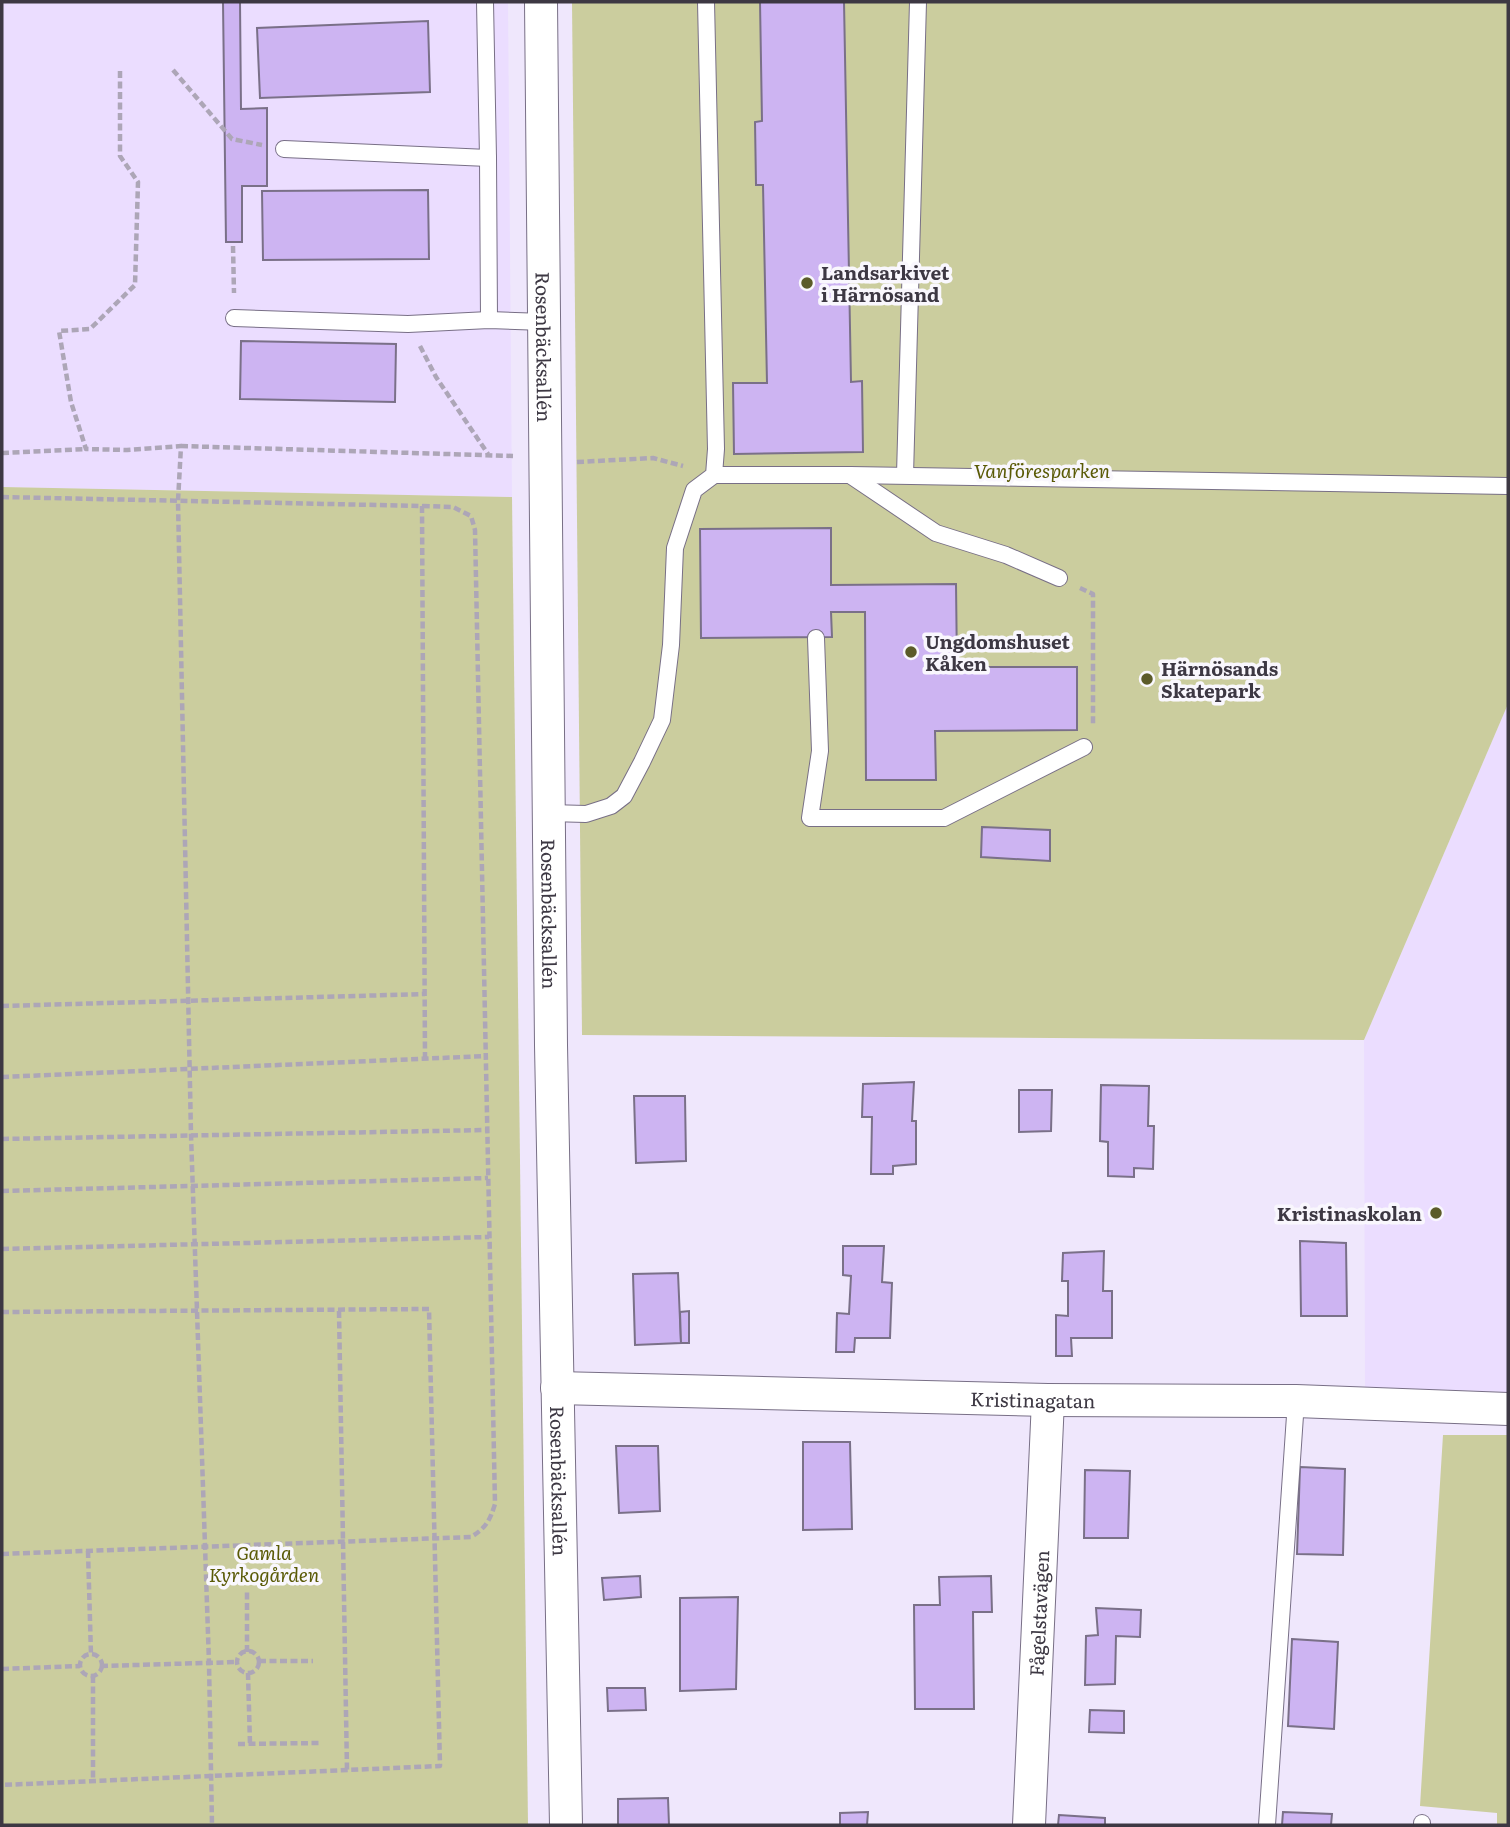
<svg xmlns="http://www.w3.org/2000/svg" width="1510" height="1827" font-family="Literata,serif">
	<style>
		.built { fill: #ebddff }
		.green { fill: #cbcd9e }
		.building { fill: #cdb4f2; stroke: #7a7088; stroke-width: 2 }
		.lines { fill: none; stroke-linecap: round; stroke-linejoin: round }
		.lane-casing { stroke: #786f86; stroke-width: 18 }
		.street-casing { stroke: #786f86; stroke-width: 34 }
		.path { stroke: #ada6b7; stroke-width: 4.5; stroke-dasharray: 7 3.5; stroke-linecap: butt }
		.lane { stroke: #fff; stroke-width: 16 }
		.street { stroke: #fff; stroke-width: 32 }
		.poi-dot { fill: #5b5b29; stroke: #f9f7fd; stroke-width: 2.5 }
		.labels { text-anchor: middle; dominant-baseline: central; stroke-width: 7; stroke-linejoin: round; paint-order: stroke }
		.poi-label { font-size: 19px; font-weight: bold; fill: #3d3843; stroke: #f9f7fd; text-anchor: start }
		.street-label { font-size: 19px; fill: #3d3843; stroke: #f9f7fd }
		.park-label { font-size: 19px; font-style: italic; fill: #5a5a06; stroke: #f9f7fd }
	</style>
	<rect width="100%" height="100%" fill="#efe7fc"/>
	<g class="built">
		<path d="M2,2H508L512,497L2,487Z"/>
		<path d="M1508,704V1392L1365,1387L1364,1040Z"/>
	</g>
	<g class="green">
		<path d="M572,2H1508V704L1364,1040L582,1035Z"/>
		<path d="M2,487L512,497L528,1825H2Z"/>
		<path d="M1443,1435H1508V1825H1497V1813L1420,1806Z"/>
	</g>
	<g class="building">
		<path d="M223,2H240L241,109L267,108V186H242V242H226Z"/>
		<path d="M760,2H844L851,382L862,381L863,452L734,454L733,383H767L763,185H756L755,122L762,121Z"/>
		<path d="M428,21L430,92L260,98L257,28Z"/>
		<path d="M428,190L429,259L263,260L262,191Z"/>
		<path d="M241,341L396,344L395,402L240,399Z"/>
		<path d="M831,528V585L956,584L957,667H1077V730L935,731L936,780H866L865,612H831L832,637L701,638L700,529Z"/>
		<path d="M982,827L1050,830V861L981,857Z"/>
		<path d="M914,1082L912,1121H916V1164L893,1166V1174H871L872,1117H862L863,1084Z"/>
		<path d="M1101,1085L1149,1086L1148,1126H1154L1153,1169L1134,1168V1177L1108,1176V1142L1100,1141Z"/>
		<path d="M1019,1090H1052L1051,1131L1019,1132Z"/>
		<path d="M634,1096H685L686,1161L636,1163Z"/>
		<path d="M1300,1241L1346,1243L1347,1316H1301Z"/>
		<path d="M843,1246H884L882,1282L892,1283L890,1338H855L854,1352H836L837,1313L849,1314L851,1276L843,1275Z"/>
		<path d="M1104,1251L1103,1291H1112V1338H1071L1072,1356H1056V1315L1068,1316V1281H1062L1063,1253Z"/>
		<path d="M678,1273L681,1343L635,1345L633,1274Z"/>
		<path d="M689,1311V1343H681L680,1312Z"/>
		<path d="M803,1442H850L852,1529L803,1530Z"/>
		<path d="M616,1446H658L660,1511L619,1513Z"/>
		<path d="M1300,1467L1345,1469L1343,1555L1297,1554Z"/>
		<path d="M1085,1470L1130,1471L1128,1538H1084Z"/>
		<path d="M640,1576L641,1597L604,1600L602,1578Z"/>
		<path d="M991,1576L992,1612H973L974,1709H915L914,1605H940L939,1577Z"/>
		<path d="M738,1597L736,1689L680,1691V1598Z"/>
		<path d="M1096,1608L1141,1610L1140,1637L1116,1636L1115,1684L1085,1685L1086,1636L1098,1635Z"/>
		<path d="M1292,1639L1338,1642L1334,1729L1288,1726Z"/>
		<path d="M607,1688H645L646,1710L608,1711Z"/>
		<path d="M1090,1710L1124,1711V1733L1089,1732Z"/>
		<path d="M668,1798L669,1825H618V1799Z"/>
		<path d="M868,1812L867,1825H840V1813Z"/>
		<path d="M1283,1812L1332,1814L1331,1825H1282Z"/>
		<path d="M1059,1815L1105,1818V1825H1058Z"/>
	</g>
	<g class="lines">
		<defs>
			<g id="lane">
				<path d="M485,2L488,158L489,320"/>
				<path d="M284,149L488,158"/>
				<path d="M234,318L408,324L489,320L544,322"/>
				<path d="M714,475H850L936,533L1006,555L1059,578"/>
				<path d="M850,475L1508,486"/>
				<path d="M905,475L918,2"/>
				<path d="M816,638L820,751L810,818H944L1084,747"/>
				<path d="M549,813L586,814L611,806L624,796L642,762L662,720L671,645L675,548L694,490L714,475L716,449L706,2"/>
				<path d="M1267,1825L1296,1401"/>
				<path d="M1422,1825V1823"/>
			</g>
			<g id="street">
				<path id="s1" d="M541,2L551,1045L566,1825"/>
				<path id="s2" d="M557,1388L1048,1400L1296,1401L1508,1409"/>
				<path id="s3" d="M1029,1825L1048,1400"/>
			</g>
		</defs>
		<use href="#lane" class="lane-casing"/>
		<use href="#street" class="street-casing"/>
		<g class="path">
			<path d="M173,70L232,139L262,145"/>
			<path d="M120,71V156L138,182L135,285L90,329L59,331L71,402L86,449L127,450L181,446L178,501L191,1135L209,1663L212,1825"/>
			<path d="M233,246L234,293"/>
			<path d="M420,346L436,377L488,454"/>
			<path d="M181,446L513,456"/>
			<path d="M2,453L86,449"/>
			<path d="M577,462L653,458L683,466"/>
			<path d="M2,497L422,506L425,1058"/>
			<path d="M1080,588L1093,594V724"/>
			<path d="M2,1006L425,994"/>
			<path d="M2,1077L486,1056"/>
			<path d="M2,1139L487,1130"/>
			<path d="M2,1191L488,1178"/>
			<path d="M2,1249L489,1237"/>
			<path d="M339,1311L347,1770"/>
			<path d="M2,1312L429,1309L440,1766L2,1785"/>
			<path d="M88,1551L91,1655"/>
			<path d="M2,1554L471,1537C486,1528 490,1520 495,1504L475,530L471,516L453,507L422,506"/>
			<circle cx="248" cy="1662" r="11"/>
			<path d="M247,1652V1589"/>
			<circle cx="91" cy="1665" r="11"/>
			<path d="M259,1661H313"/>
			<path d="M101,1666L238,1662"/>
			<path d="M2,1669L80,1666"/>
			<path d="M248,1673L250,1744"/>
			<path d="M93,1676V1781"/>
			<path d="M238,1744L319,1743"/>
		</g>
		<use href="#lane" class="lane"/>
		<use href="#street" class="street"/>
	</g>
	<g class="poi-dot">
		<circle cx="807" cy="283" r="7"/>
		<circle cx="911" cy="652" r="7"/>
		<circle cx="1147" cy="679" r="7"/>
		<circle cx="1436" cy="1213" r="7"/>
	</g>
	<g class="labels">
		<g class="poi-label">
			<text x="821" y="272">Landsarkivet<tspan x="821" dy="22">i Härnösand</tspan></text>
			<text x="925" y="641">Ungdomshuset<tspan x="925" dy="22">Kåken</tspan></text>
			<text x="1161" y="668">Härnösands<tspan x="1161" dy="22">Skatepark</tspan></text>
			<text x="1422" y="1213" text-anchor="end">Kristinaskolan</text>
		</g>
		<g class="street-label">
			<text stroke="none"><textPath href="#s1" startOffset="345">Rosenbäcksallén</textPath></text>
			<text stroke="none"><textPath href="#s1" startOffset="912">Rosenbäcksallén</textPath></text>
			<text stroke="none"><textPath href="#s2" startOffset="476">Kristinagatan</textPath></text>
			<text stroke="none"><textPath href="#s1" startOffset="1479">Rosenbäcksallén</textPath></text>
			<text stroke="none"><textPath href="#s3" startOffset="212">Fågelstavägen</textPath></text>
		</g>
		<g class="park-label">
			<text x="1042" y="470">Vanföresparken</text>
			<text x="264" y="1552">Gamla<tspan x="264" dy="22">Kyrkogården</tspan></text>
		</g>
	</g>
	<rect width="1510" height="1827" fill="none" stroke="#3d3843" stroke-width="7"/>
</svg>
